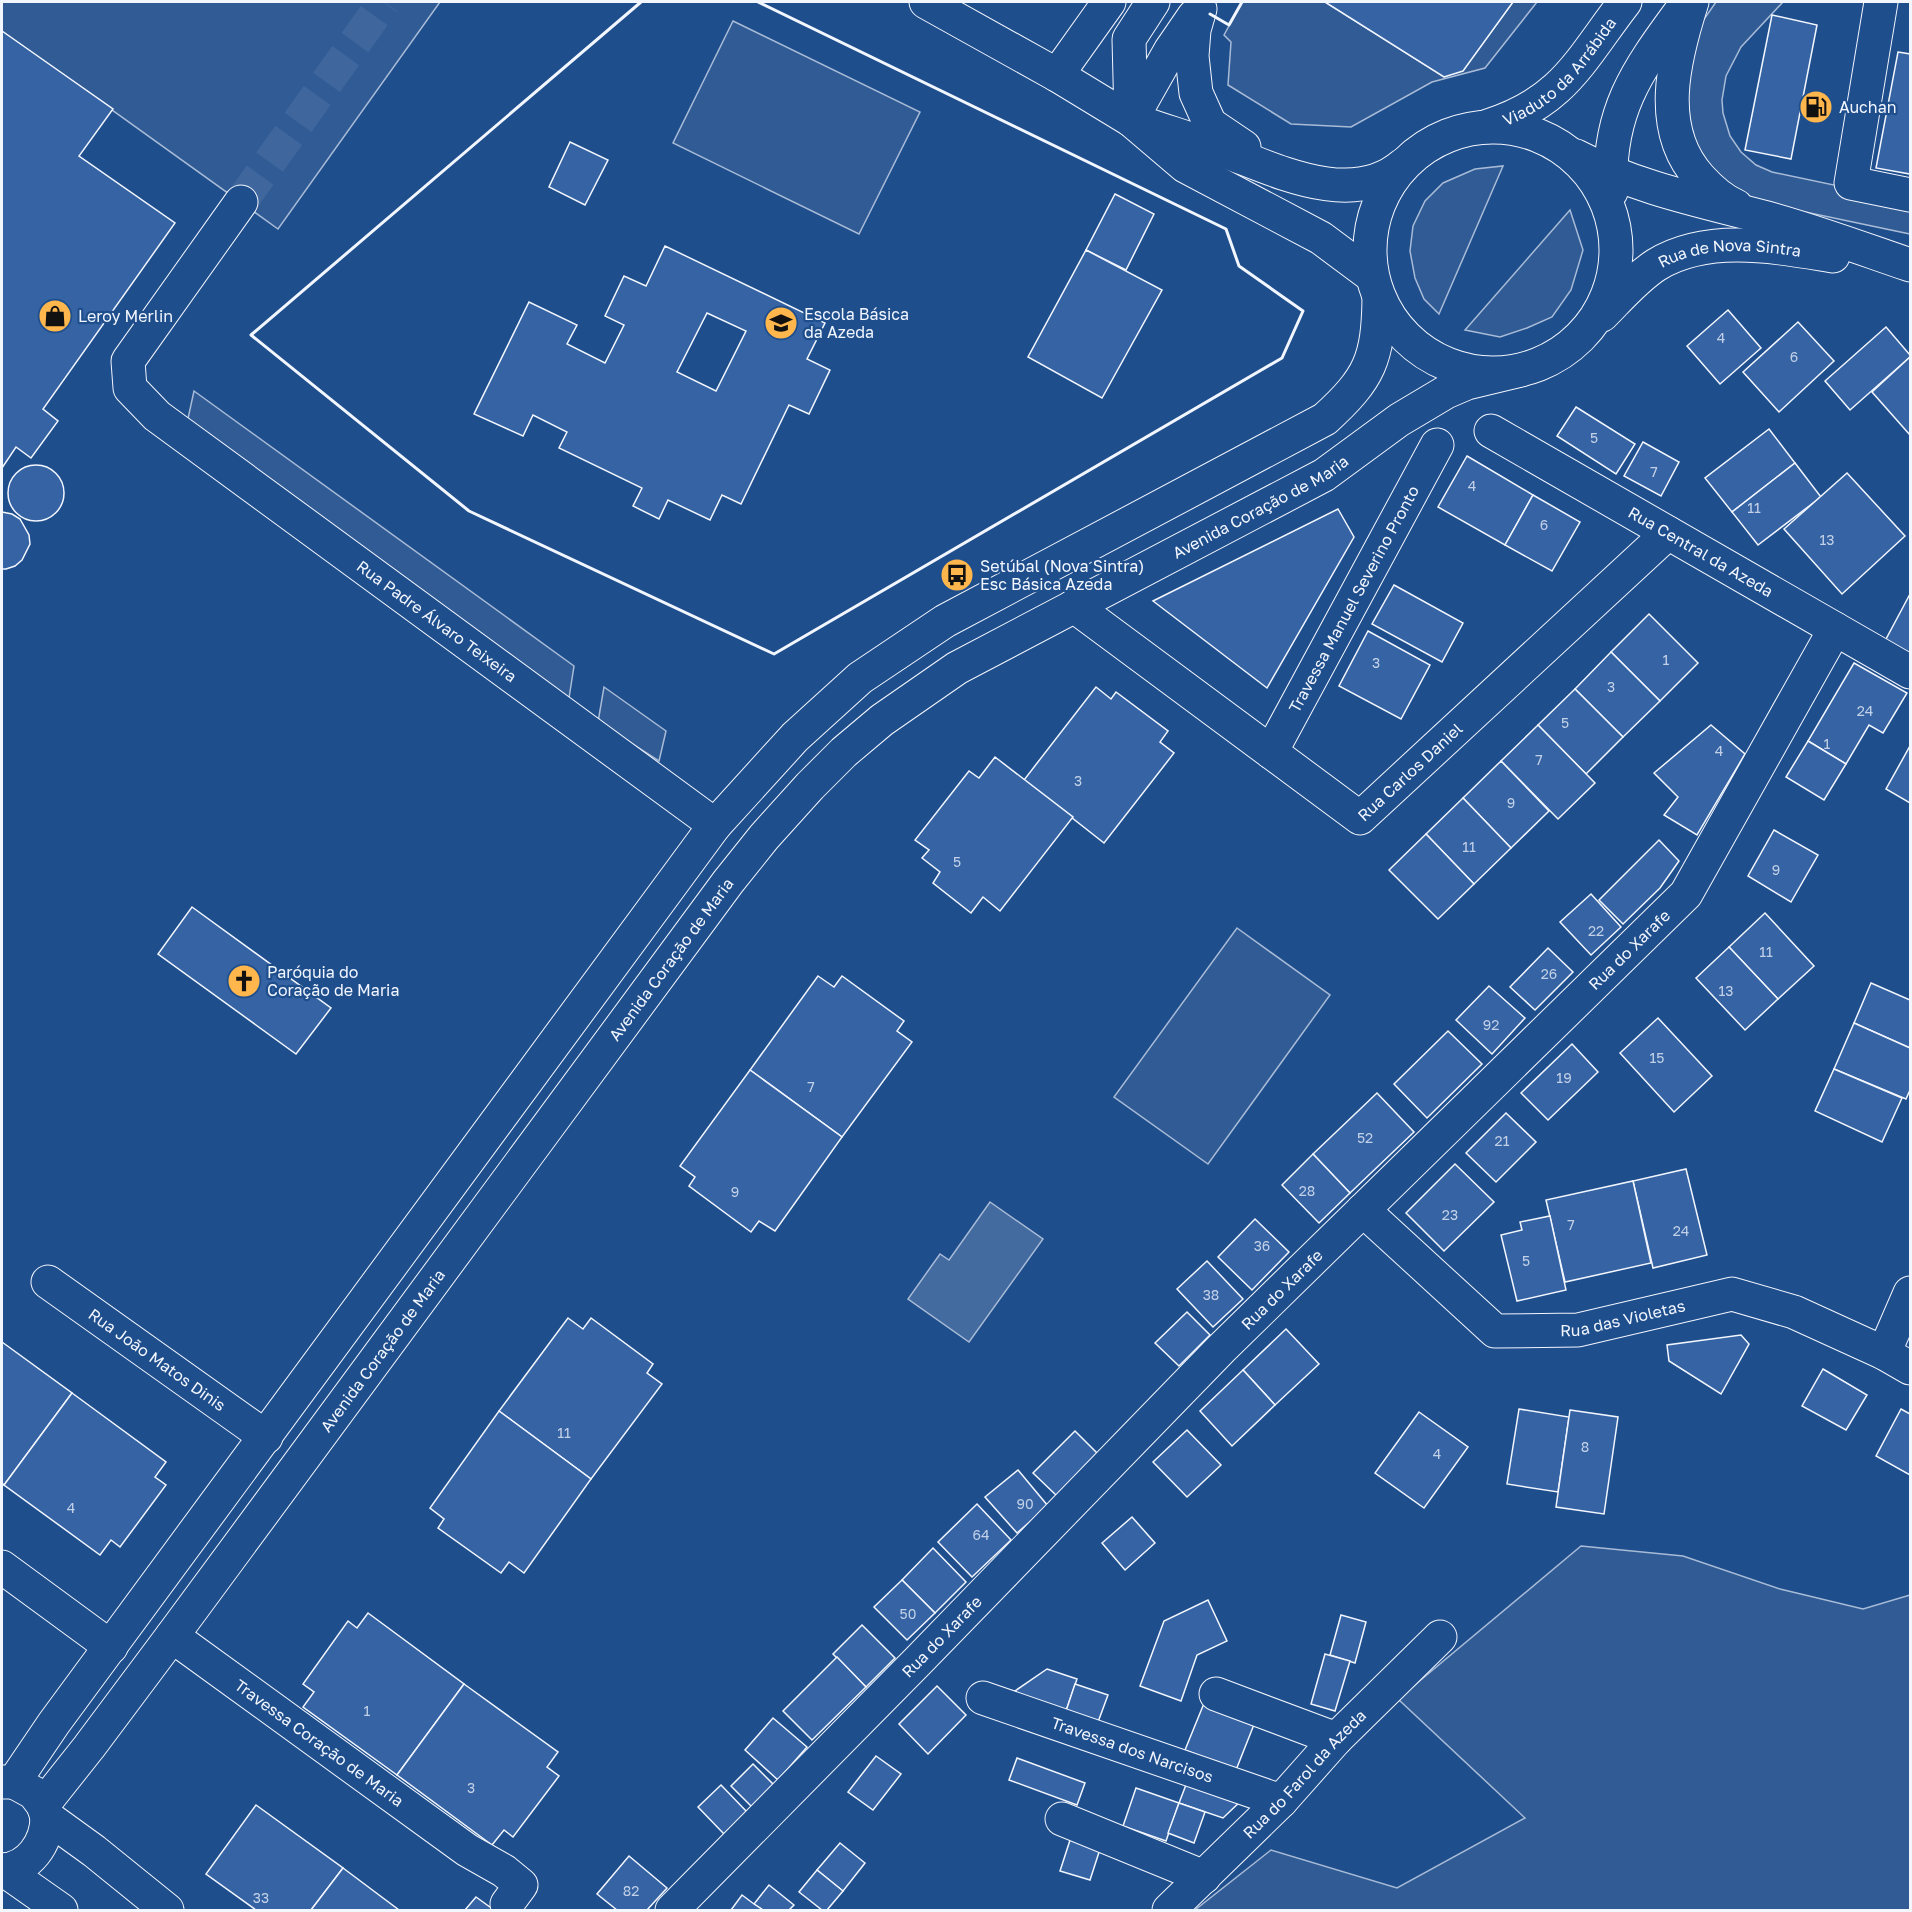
<svg xmlns="http://www.w3.org/2000/svg" width="1912" height="1912" font-family="'Golos Text',sans-serif">
	<style>
		.built { fill: #305b95; stroke: #a8bbd7; stroke-width: 1.5 }
		.water { fill: #446ba0; stroke: #a8bbd7; stroke-width: 1.5 }
		.building { fill: #3563a3; stroke: #f2f6ff; stroke-width: 1.5; fill-rule: evenodd }
		.lines { fill: none; stroke-linecap: round; stroke-linejoin: round }
		.minor-tunnel { stroke: #3f679d; stroke-width: 33; stroke-dasharray: 33 16; stroke-linecap: butt }
		.minor-casing { stroke: #f2f6ff; stroke-width: 35 }
		.major-casing { stroke: #f2f6ff; stroke-width: 35 }
		.minor { stroke: #1f4e8c; stroke-width: 33 }
		.major { stroke: #1f4e8c; stroke-width: 33 }
		.wall { stroke: #f2f6ff; stroke-width: 3 }
		.labels { text-anchor: middle; dominant-baseline: central; stroke-width: 4.5; stroke-linejoin: round; paint-order: stroke }
		.number-label { font-size: 14px; fill: #c3d1e8 }
		.street-label { font-size: 16px; fill: #f2f6ff; stroke: #1f4e8c }
		.poi-label { font-size: 16px; fill: #f2f6ff; stroke: #1f4e8c; text-anchor: start }
	</style>
	<rect width="100%" height="100%" fill="#1f4e8c"/>
	<g class="built">
		<path d="M2,2H440L278,229L2,31Z"/>
		<path d="M1242,2H1325L1444,77L1463,70L1513,2H1537L1485,68L1432,82L1351,127L1291,124L1228,85L1231,42L1224,35Z"/>
		<path d="M1716,2H1783L1741,47L1726,76L1722,100L1723,113L1730,136L1741,152L1756,165L1772,172L1910,201V234L1767,204L1739,192L1708,165L1695,142L1690,125L1686,80L1702,22Z"/>
		<path d="M733,21L920,112L859,234L673,143Z"/>
		<path d="M1503,166L1439,314L1424,299L1415,278L1410,251L1413,226L1425,201L1443,183L1475,169Z"/>
		<path d="M1570,210L1583,250L1571,290L1552,317L1527,328L1500,337L1465,330Z"/>
		<path d="M194,391L574,666L569,698L187,423Z"/>
		<path d="M604,687L666,731L659,761L598,722Z"/>
		<path d="M1237,928L1330,995L1208,1164L1114,1097Z"/>
		<path d="M1581,1546L1683,1556L1780,1589L1863,1609L1910,1595V1910H1195L1271,1850L1397,1888L1525,1818L1398,1699Z"/>
	</g>
	<path class="water" d="M990,1202L1043,1239L969,1342L908,1299L940,1254L949,1260Z"/>
	<g class="building">
		<path d="M1325,2H1513L1463,71L1444,77Z"/>
		<path d="M1772,15L1817,25L1791,159L1745,150Z"/>
		<path d="M2,31L113,109L79,156L175,223L43,409L58,421L31,458L16,447L2,468Z"/>
		<path d="M1898,52L1910,54V174L1876,168Z"/>
		<path d="M570,142L608,160L585,205L549,187Z"/>
		<path d="M1115,194L1154,214L1126,270L1086,250Z"/>
		<path d="M665,246L825,323L807,359L830,370L809,414L789,405L741,504L722,495L710,520L668,500L659,519L633,506L642,488L559,448L567,432L533,415L523,436L474,414L529,302L577,325L567,344L605,363L624,325L605,316L624,276L646,286ZM707,313L746,331L716,391L677,372Z"/>
		<path d="M1086,250L1162,290L1102,398L1028,357Z"/>
		<path d="M1728,310L1761,348L1720,384L1687,346Z"/>
		<path d="M1798,322L1834,361L1779,412L1743,372Z"/>
		<path d="M1886,327L1910,355V357L1850,410L1825,381Z"/>
		<path d="M1910,357V435L1872,392Z"/>
		<path d="M1576,407L1635,444L1616,474L1557,436Z"/>
		<path d="M1769,429L1795,463L1732,512L1705,478Z"/>
		<path d="M1643,442L1679,462L1661,496L1624,476Z"/>
		<path d="M1467,456L1533,495L1505,545L1438,507Z"/>
		<path d="M1795,463L1821,497L1758,545L1732,512Z"/>
		<circle cx="36" cy="493" r="28"/>
		<path d="M1847,473L1905,536L1842,594L1784,529Z"/>
		<path d="M1533,495L1580,522L1552,571L1505,545Z"/>
		<path d="M1338,509L1354,537L1267,688L1153,601Z"/>
		<path d="M2,512L12,514L20,519L29,535L30,544L22,560L15,566L6,569H2Z"/>
		<path d="M1394,585L1463,623L1442,662L1372,624Z"/>
		<path d="M1910,594V655L1885,641Z"/>
		<path d="M1649,614L1698,663L1660,701L1611,652Z"/>
		<path d="M1368,631L1430,665L1401,719L1339,686Z"/>
		<path d="M1611,652L1660,701L1623,737L1575,689Z"/>
		<path d="M1854,663L1907,693L1883,733L1869,725L1846,764L1808,741Z"/>
		<path d="M1096,687L1111,699L1116,692L1168,731L1160,742L1174,753L1104,843L1024,780Z"/>
		<path d="M1575,689L1623,737L1586,774L1538,725Z"/>
		<path d="M1538,725L1595,783L1558,819L1501,761Z"/>
		<path d="M1711,725L1745,754L1697,835L1664,815L1678,797L1654,773Z"/>
		<path d="M1808,741L1846,764L1824,800L1786,777Z"/>
		<path d="M1910,746V803L1886,789Z"/>
		<path d="M995,757L1073,817L1000,911L983,897L971,913L933,883L940,872L922,858L929,850L915,840L969,771L979,778Z"/>
		<path d="M1501,761L1549,811L1511,848L1463,798Z"/>
		<path d="M1463,798L1511,848L1474,884L1426,834Z"/>
		<path d="M1774,830L1818,855L1791,902L1748,876Z"/>
		<path d="M1426,834L1474,884L1438,919L1389,870Z"/>
		<path d="M1659,840L1679,861L1660,888L1623,924L1599,900Z"/>
		<path d="M1591,894L1621,927L1591,955L1560,922Z"/>
		<path d="M192,907L331,1008L296,1054L158,954Z"/>
		<path d="M1765,913L1814,966L1778,999L1729,947Z"/>
		<path d="M1729,947L1778,999L1745,1030L1696,978Z"/>
		<path d="M1548,948L1573,972L1535,1010L1510,987Z"/>
		<path d="M818,976L834,987L842,976L904,1021L897,1031L912,1042L842,1137L750,1070Z"/>
		<path d="M1871,983L1910,1000V1048L1854,1023Z"/>
		<path d="M1489,986L1525,1018L1492,1054L1456,1020Z"/>
		<path d="M1658,1018L1712,1076L1674,1112L1620,1053Z"/>
		<path d="M1854,1023L1910,1048V1090L1906,1099L1834,1069Z"/>
		<path d="M1448,1031L1482,1064L1427,1118L1394,1084Z"/>
		<path d="M1572,1044L1598,1072L1548,1120L1521,1093Z"/>
		<path d="M1834,1069L1902,1098L1882,1142L1815,1111Z"/>
		<path d="M750,1070L842,1137L775,1231L759,1221L751,1232L689,1186L695,1177L680,1166Z"/>
		<path d="M1377,1093L1414,1132L1350,1193L1313,1154Z"/>
		<path d="M1506,1113L1536,1142L1496,1182L1466,1153Z"/>
		<path d="M1313,1154L1350,1193L1319,1223L1282,1185Z"/>
		<path d="M1455,1164L1494,1202L1444,1251L1406,1213Z"/>
		<path d="M1686,1169L1707,1255L1653,1268L1633,1181Z"/>
		<path d="M1633,1181L1651,1263L1565,1282L1546,1200Z"/>
		<path d="M1550,1216L1566,1290L1517,1301L1501,1235L1522,1230L1520,1222Z"/>
		<path d="M1255,1219L1289,1252L1252,1290L1218,1257Z"/>
		<path d="M1207,1261L1243,1299L1213,1327L1177,1289Z"/>
		<path d="M1187,1312L1210,1335L1179,1366L1155,1343Z"/>
		<path d="M568,1318L583,1329L591,1318L653,1364L647,1373L662,1384L591,1479L499,1411Z"/>
		<path d="M1286,1329L1319,1364L1275,1405L1243,1370Z"/>
		<path d="M1741,1335L1749,1344L1721,1394L1669,1361L1667,1345Z"/>
		<path d="M2,1342L72,1393L4,1485L2,1483Z"/>
		<path d="M1823,1369L1867,1395L1846,1430L1802,1406Z"/>
		<path d="M1243,1370L1275,1405L1232,1446L1200,1411Z"/>
		<path d="M72,1393L166,1462L155,1477L166,1485L120,1547L111,1540L100,1555L4,1485Z"/>
		<path d="M1519,1409L1569,1417L1558,1492L1507,1484Z"/>
		<path d="M1901,1409L1910,1414V1475L1876,1456Z"/>
		<path d="M1570,1410L1618,1417L1604,1514L1556,1507Z"/>
		<path d="M499,1411L591,1479L524,1573L509,1562L501,1573L438,1528L444,1519L430,1508Z"/>
		<path d="M1419,1412L1468,1447L1424,1508L1375,1473Z"/>
		<path d="M1187,1430L1221,1465L1187,1497L1153,1462Z"/>
		<path d="M1075,1431L1098,1454L1057,1496L1033,1473Z"/>
		<path d="M1018,1470L1048,1506L1017,1533L985,1497Z"/>
		<path d="M977,1504L1011,1540L972,1577L938,1542Z"/>
		<path d="M1132,1517L1155,1543L1125,1570L1102,1543Z"/>
		<path d="M933,1548L966,1582L935,1613L902,1580Z"/>
		<path d="M902,1580L935,1613L907,1640L874,1607Z"/>
		<path d="M1208,1600L1227,1641L1197,1655L1181,1701L1140,1686L1164,1621Z"/>
		<path d="M368,1613L464,1684L397,1775L303,1707L314,1692L303,1684L348,1621L357,1628Z"/>
		<path d="M1341,1615L1366,1622L1355,1663L1330,1655Z"/>
		<path d="M862,1625L895,1658L866,1687L833,1654Z"/>
		<path d="M1325,1654L1350,1661L1335,1711L1311,1704Z"/>
		<path d="M837,1657L866,1687L812,1740L783,1711Z"/>
		<path d="M1047,1669L1077,1679L1066,1711L1012,1693Z"/>
		<path d="M464,1684L558,1752L547,1767L559,1776L513,1837L504,1830L492,1845L397,1775Z"/>
		<path d="M1075,1684L1108,1695L1098,1722L1066,1711Z"/>
		<path d="M937,1686L966,1715L928,1754L899,1724Z"/>
		<path d="M1207,1696L1257,1717L1236,1770L1185,1750Z"/>
		<path d="M773,1718L807,1747L778,1780L745,1750Z"/>
		<path d="M876,1756L901,1774L873,1810L848,1792Z"/>
		<path d="M1017,1758L1085,1783L1077,1805L1009,1780Z"/>
		<path d="M753,1764L777,1788L755,1810L731,1786Z"/>
		<path d="M1189,1777L1245,1797L1223,1818L1179,1803Z"/>
		<path d="M721,1785L747,1812L724,1834L698,1807Z"/>
		<path d="M1136,1788L1179,1803L1166,1841L1123,1826Z"/>
		<path d="M1179,1803L1205,1812L1194,1843L1168,1833Z"/>
		<path d="M256,1805L343,1868L311,1910H256L206,1874Z"/>
		<path d="M1072,1834L1102,1843L1090,1880L1060,1871Z"/>
		<path d="M840,1843L865,1863L843,1891L817,1870Z"/>
		<path d="M629,1856L667,1888L647,1910H617L597,1894Z"/>
		<path d="M343,1868L399,1910H311Z"/>
		<path d="M817,1870L843,1891L827,1910H822L799,1892Z"/>
		<path d="M769,1885L794,1905L789,1910H763L754,1904Z"/>
		<path d="M742,1895L754,1904L763,1910H731Z"/>
		<path d="M476,1897L494,1910H465Z"/>
	</g>
	<g class="lines">
		<path class="minor-tunnel" d="M241,202L384,2"/>
		<defs>
			<g id="minor">
				<path d="M926,2L1057,75L1131,120L1185,166L1321,238L1372,276"/>
				<path d="M1692,2C1674,58 1655,129 1700,178C1710,189 1722,200 1736,206"/>
				<path d="M1881,2L1851,183L1910,195"/>
				<path d="M1200,9L1194,30L1192,56L1196,93L1210,124L1244,147"/>
				<path d="M1057,75L1109,2"/>
				<path d="M1131,118L1129,39L1153,2"/>
				<path d="M1131,120L1170,51L1194,16"/>
				<path d="M1145,124C1171,133 1198,141 1224,151C1276,170 1352,209 1403,165"/>
				<path id="s1" d="M1488,126C1564,102 1580,60 1625,2"/>
				<circle cx="1493" cy="250" r="123"/>
				<path d="M1576,156C1637,188 1702,201 1767,218C1815,231 1863,249 1910,265"/>
				<path d="M1611,192C1607,113 1636,72 1681,11"/>
				<path id="s2" d="M241,202L128,361L130,388L157,416L715,825"/>
				<path id="s3" d="M1602,315C1619,298 1636,278 1656,265C1708,233 1777,247 1833,256"/>
				<path id="s4" d="M1491,431L1910,672"/>
				<path id="s5" d="M1074,606L1360,818L1668,533"/>
				<path id="s6" d="M1271,752L1437,445"/>
				<path id="s7" d="M1363,1210L1495,1331L1578,1330L1732,1294L1794,1312L1884,1353L1910,1368"/>
				<path id="s8" d="M48,1282L266,1437"/>
				<path d="M1884,1353L1910,1293"/>
				<path d="M2,1567L111,1647"/>
				<path id="s9" d="M172,1636L467,1850L504,1871L521,1885L507,1904"/>
				<path d="M1216,1694L1336,1739"/>
				<path id="s10" d="M983,1698L1281,1801"/>
				<path d="M2,1782H14L54,1723L715,825L795,737L860,678L945,621L1325,419C1370,378 1378,359 1379,299"/>
				<path id="s11" d="M47,1817L43,1805L89,1747L172,1636L728,882L764,837L810,786L844,752L882,720L957,668L1324,475L1399,420L1446,392L1467,383L1521,370"/>
				<path d="M1062,1819L1204,1877"/>
				<path id="s12" d="M672,1910L918,1661L1221,1349L1686,894L1835,629"/>
				<path id="s13" d="M1169,1910L1281,1801L1336,1739L1440,1637"/>
			</g>
			<g id="major">
				<path d="M14,1782L34,1793L43,1805"/>
				<path d="M47,1817L94,1851L167,1910"/>
				<path d="M2,1870C29,1869 47,1843 47,1817"/>
				<path d="M4,1870L61,1910"/>
			</g>
		</defs>
		<use href="#minor" class="minor-casing"/>
		<use href="#major" class="major-casing"/>
		<use href="#minor" class="minor"/>
		<use href="#major" class="major"/>
		<g class="wall">
			<path d="M641,2L251,335L469,511L774,654L1282,358L1303,311L1239,266L1226,229L758,2"/>
			<path d="M1210,14L1229,25L1242,2"/>
		</g>
	</g>
	<defs>
		<symbol id="fuel-disc" viewBox="-11 -11 22 22"><circle r="9.5" fill="#ffb74d" stroke="#1f4e8c"/><path d="M-5.5-6h7V0h2V4h1.3V-2.5L3-4.5l.8-.8L6-3V5H2.5V1h-1V6h-7ZM-4.2-4.7v3.2H.2V-4.7Z" fill="#111"/></symbol>
		<symbol id="shop-disc" viewBox="-11 -11 22 22"><circle r="9.5" fill="#ffb74d" stroke="#1f4e8c"/><path d="M-5-2.5h2.3a2.7 3.5 0 0 1 5.4 0H5L5.5 6h-11ZM-1.5-2.5h3a1.5 2.3 0 0 0-3 0Z" fill="#111"/></symbol>
		<symbol id="school-disc" viewBox="-11 -11 22 22"><circle r="9.5" fill="#ffb74d" stroke="#1f4e8c"/><path d="M0-5L7-2L0 1L-7-2ZM-4 1L0 2.5L4 1V4Q0 6-4 4Z" fill="#111"/></symbol>
		<symbol id="bus-disc" viewBox="-11 -11 22 22"><circle r="9.5" fill="#ffb74d" stroke="#1f4e8c"/><path d="M-5-6H5V4H4V6H2V4H-2V6H-4V4H-5ZM-3.5-4V0h7V-4ZM-3.5 1.2v1.5H-2V1.2ZM2 1.2v1.5H3.5V1.2Z" fill="#111"/></symbol>
		<symbol id="church-disc" viewBox="-11 -11 22 22"><circle r="9.5" fill="#ffb74d" stroke="#1f4e8c"/><path d="M-1.2-6h2.4v3.5h3.3v2.4h-3.3V6h-2.4V-.1h-3.3v-2.4h3.3Z" fill="#111"/></symbol>
	</defs>
	<g fill-rule="evenodd">
		<use href="#fuel-disc" x="1797" y="88" width="38" height="38"/>
		<use href="#shop-disc" x="36" y="297" width="38" height="38"/>
		<use href="#school-disc" x="762" y="304" width="38" height="38"/>
		<use href="#bus-disc" x="938" y="556" width="38" height="38"/>
		<use href="#church-disc" x="225" y="962" width="38" height="38"/>
	</g>
	<g class="labels">
		<g class="number-label">
			<text x="1721" y="337">4</text>
			<text x="1794" y="356">6</text>
			<text x="1594" y="437">5</text>
			<text x="1654" y="471">7</text>
			<text x="1472" y="485">4</text>
			<text x="1754" y="507">11</text>
			<text x="1544" y="524">6</text>
			<text x="1827" y="539">13</text>
			<text x="1666" y="659">1</text>
			<text x="1376" y="662">3</text>
			<text x="1611" y="686">3</text>
			<text x="1865" y="710">24</text>
			<text x="1565" y="722">5</text>
			<text x="1827" y="743">1</text>
			<text x="1719" y="750">4</text>
			<text x="1539" y="759">7</text>
			<text x="1078" y="780">3</text>
			<text x="1511" y="802">9</text>
			<text x="1469" y="846">11</text>
			<text x="957" y="861">5</text>
			<text x="1776" y="869">9</text>
			<text x="1596" y="930">22</text>
			<text x="1766" y="951">11</text>
			<text x="1549" y="973">26</text>
			<text x="1726" y="990">13</text>
			<text x="1491" y="1024">92</text>
			<text x="1657" y="1057">15</text>
			<text x="1564" y="1077">19</text>
			<text x="811" y="1086">7</text>
			<text x="1365" y="1137">52</text>
			<text x="1502" y="1140">21</text>
			<text x="1307" y="1190">28</text>
			<text x="735" y="1191">9</text>
			<text x="1450" y="1214">23</text>
			<text x="1571" y="1224">7</text>
			<text x="1681" y="1230">24</text>
			<text x="1262" y="1245">36</text>
			<text x="1526" y="1260">5</text>
			<text x="1211" y="1294">38</text>
			<text x="564" y="1432">11</text>
			<text x="1585" y="1446">8</text>
			<text x="1437" y="1453">4</text>
			<text x="1025" y="1503">90</text>
			<text x="71" y="1507">4</text>
			<text x="981" y="1534">64</text>
			<text x="908" y="1613">50</text>
			<text x="367" y="1710">1</text>
			<text x="471" y="1787">3</text>
			<text x="631" y="1890">82</text>
			<text x="261" y="1897">33</text>
		</g>
		<g class="street-label">
			<text stroke="none"><textPath href="#s1" startOffset="92">Viaduto da Arrábida</textPath></text>
			<text stroke="none"><textPath href="#s3" startOffset="150">Rua de Nova Sintra</textPath></text>
			<text stroke="none"><textPath href="#s11" startOffset="1821">Avenida Coração de Maria</textPath></text>
			<text stroke="none"><textPath href="#s4" startOffset="242">Rua Central da Azeda</textPath></text>
			<text stroke="none"><textPath href="#s6" startOffset="174">Travessa Manuel Severino Pronto</textPath></text>
			<text stroke="none"><textPath href="#s2" startOffset="608">Rua Padre Álvaro Teixeira</textPath></text>
			<text stroke="none"><textPath href="#s5" startOffset="424">Rua Carlos Daniel</textPath></text>
			<text stroke="none"><textPath href="#s12" startOffset="1356">Rua do Xarafe</textPath></text>
			<text stroke="none"><textPath href="#s11" startOffset="1066">Avenida Coração de Maria</textPath></text>
			<text stroke="none"><textPath href="#s12" startOffset="870">Rua do Xarafe</textPath></text>
			<text stroke="none"><textPath href="#s7" startOffset="308">Rua das Violetas</textPath></text>
			<text stroke="none"><textPath href="#s11" startOffset="580">Avenida Coração de Maria</textPath></text>
			<text stroke="none"><textPath href="#s8" startOffset="134">Rua João Matos Dinis</textPath></text>
			<text stroke="none"><textPath href="#s12" startOffset="384">Rua do Xarafe</textPath></text>
			<text stroke="none"><textPath href="#s9" startOffset="182">Travessa Coração de Maria</textPath></text>
			<text stroke="none"><textPath href="#s10" startOffset="158">Travessa dos Narcisos</textPath></text>
			<text stroke="none"><textPath href="#s13" startOffset="192">Rua do Farol da Azeda</textPath></text>
		</g>
		<g class="poi-label">
			<text x="1839" y="107">Auchan</text>
			<text x="804" y="314">Escola Básica<tspan x="804" dy="18">da Azeda</tspan></text>
			<text x="78" y="316">Leroy Merlin</text>
			<text x="980" y="566">Setúbal (Nova Sintra)<tspan x="980" dy="18">Esc Básica Azeda</tspan></text>
			<text x="267" y="972">Paróquia do<tspan x="267" dy="18">Coração de Maria</tspan></text>
		</g>
	</g>
	<rect width="1912" height="1912" fill="none" stroke="#f2f6ff" stroke-width="6"/>
</svg>
